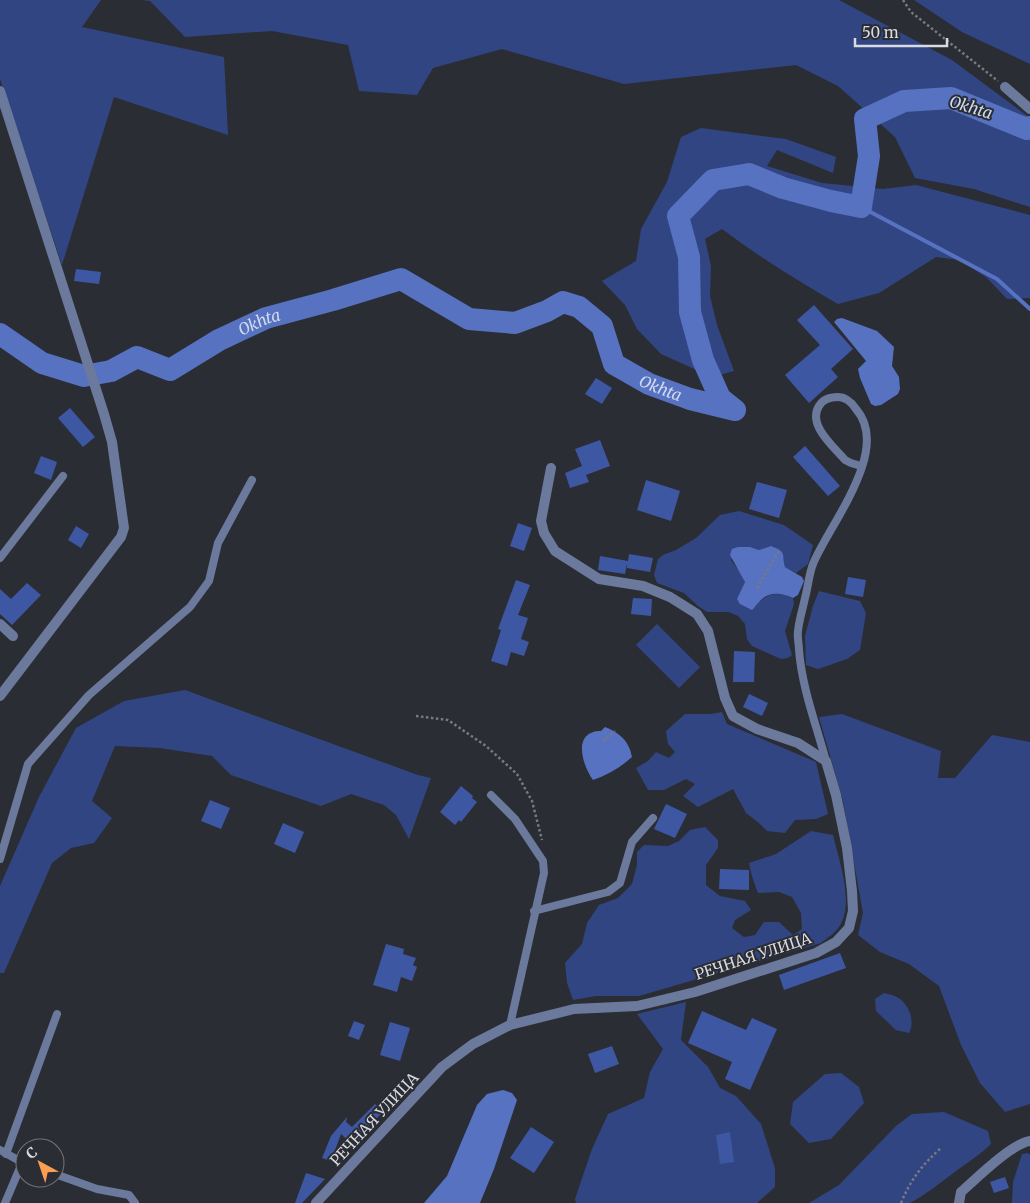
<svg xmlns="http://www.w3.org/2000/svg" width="1030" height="1203" font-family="Merriweather,serif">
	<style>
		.green { fill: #314582 }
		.water { fill: #5672c1 }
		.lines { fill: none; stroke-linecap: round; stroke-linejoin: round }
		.stream { stroke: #5672c1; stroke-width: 4 }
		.river { stroke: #5672c1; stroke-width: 22 }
		.building { fill: #3e57a3 }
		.path { stroke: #787a80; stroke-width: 2.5; stroke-dasharray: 2.5 2.5; stroke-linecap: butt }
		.service { stroke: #6b799c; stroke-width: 8 }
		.minor { stroke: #6b799c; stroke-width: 10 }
		.labels { text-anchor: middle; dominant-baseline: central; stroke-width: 4; stroke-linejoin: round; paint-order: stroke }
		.street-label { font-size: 15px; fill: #d9dbe0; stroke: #2b2d34 }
		.water-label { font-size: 16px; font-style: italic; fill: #d0daef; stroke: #2b2d34 }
	</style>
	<rect width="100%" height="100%" fill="#2b2d34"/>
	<g class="green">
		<path d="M0,0H101L82,27L224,57L228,135L114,97L62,265L0,79Z"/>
		<path d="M141,0H839L952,60L1030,118V207L974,189L915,178L895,137L838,86L796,65L624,84L502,49L433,68L417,95L359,91L348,45L272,31L185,37L150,1Z"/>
		<path d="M914,0H1030V64L962,32Z"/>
		<path d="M701,128L786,139L836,157L833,173L777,150L767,166L822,183L883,189L916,185L1030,215V298L1007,299L987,278L960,260L936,257L879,293L838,304C798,281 759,257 722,229L705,239L711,266L710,296L717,325L734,371L712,377L661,354L637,329L625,305L602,281L636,261L641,229L667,182L681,137Z"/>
		<path d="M739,511L784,525L813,545L808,564L796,573L785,567L771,546L759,550L750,547L731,560L743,576L745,582L738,599L755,607C765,593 778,591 793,598L794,604L785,631L792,655L788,658L781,659L752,646L747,639L745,624L738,616L729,612H707L698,606L684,593L657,583L654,575L658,559L663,555L676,550L696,538L720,515Z"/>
		<path d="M819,591L860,601L866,613L860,650L847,659L818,669L806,665L805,636L813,606Z"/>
		<path d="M657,624L700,667L679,688L636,645Z"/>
		<path d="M185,690L418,775L431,778L409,839L396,815L384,805L351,794L321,806L231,775L212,756L160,748L115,746L92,801L112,818L94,843L71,848L52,863L4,973H0V886L39,797L76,728L124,701Z"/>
		<path d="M722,712L727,724L816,762L828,814L816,819L795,820L785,833L767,831L759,823L746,813L733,789L698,807L683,796L695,784L686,779L664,790H648L636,768L648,761L656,752L669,758L675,752L668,744L666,731L685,714H711Z"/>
		<path d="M842,714L941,751L938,778H955L992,735L1030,742V1104L1005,1112L980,1083L961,1045L939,986L909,964L880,952L858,935L863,913L843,801L819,717Z"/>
		<path d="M705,827L718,840V848L706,865V885L720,896L745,901L751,910L735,920L732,928L744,937L755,935L764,922H779L793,935L802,929L801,913L792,897L779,892L758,893C754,883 751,874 749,863L776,854L811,831L833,835C839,861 855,903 839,927C835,933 827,938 821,943L639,996H596L573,1000L567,983L565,963L582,944L587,923L599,905L618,898L632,884L637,865V852L644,845L668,846L679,841L690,830Z"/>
		<path d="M884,993C889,994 896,996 900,999C910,1007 915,1022 909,1033L896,1030L876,1011L875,999Z"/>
		<path d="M686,1002L681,1040L708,1067L720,1088L736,1096L761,1124L775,1168V1187L757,1203H576L575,1199L592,1149L608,1114L644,1098L650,1072L663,1049L637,1014Z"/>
		<path d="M841,1073L859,1087L864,1103L831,1139L809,1143L790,1124L793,1102L825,1074Z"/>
		<path d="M944,1112L988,1131L991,1144C980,1155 968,1162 956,1171C941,1182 927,1194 910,1203H809L839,1185L896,1126L912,1114Z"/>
		<path d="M1028,1153L1030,1155V1203H1012L1013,1182L1022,1154Z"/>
	</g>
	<g class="water">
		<path d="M842,318L877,331L894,347L892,366L899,377L900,389L898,394L881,405L875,406L871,404L860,378L858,369L866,361L834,322L837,319Z"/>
		<path d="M771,546C788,553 781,553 785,567L802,577L804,581L798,595L793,598C782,593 769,591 760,601C757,604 755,607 752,610L740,604L737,599L745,582L730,555L732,549L738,547H750L759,550Z"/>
		<path d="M605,727C620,733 629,741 632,757C621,767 608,775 593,780C582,765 572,731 601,731Z"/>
		<path d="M503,1090L512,1093L517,1100L494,1169L480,1203H424L447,1176L477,1105L487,1094Z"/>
	</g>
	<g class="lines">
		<path class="stream" d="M861,207L997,279L1030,309"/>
		<path class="river" id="s1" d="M0,334L42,363L84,376L111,371L137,357L170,370L219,340L266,318L333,300L401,279L469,319L515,323L547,311L563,302L579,307L602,326L614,364L649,384L690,399L735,410L720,398L703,360L690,312L689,257L678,216L713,180L749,174L783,188L831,201L861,207L869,156L865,119L904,101L951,98L1027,129L1030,127"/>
	</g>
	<g class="building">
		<path d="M76,269L101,272L99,284L74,281Z"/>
		<path d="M814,305L853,349L831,369L838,377L809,403L785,375L820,345L797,320Z"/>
		<path d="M596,378L612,388L602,404L585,394Z"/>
		<path d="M70,408L95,437L83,447L58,418Z"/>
		<path d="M600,440L610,466L586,475L589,482L570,488L565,473L582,466L575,449Z"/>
		<path d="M805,446L840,486L828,496L793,457Z"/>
		<path d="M41,456L57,462L51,480L34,473Z"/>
		<path d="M646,480L680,491L671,521L637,510Z"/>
		<path d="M757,482L787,490L779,518L749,509Z"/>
		<path d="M518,523L532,528L524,551L510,546Z"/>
		<path d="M76,526L89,534L81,548L68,540Z"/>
		<path d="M629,554L653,558L650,572L627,568V564L625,574L598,570L600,556L628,561Z"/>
		<path d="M848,577L866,580L863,597L845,594Z"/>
		<path d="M516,580L530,585L518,615L528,618L521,639L529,642L524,656L511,652L507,666L491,661L501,630L498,629Z"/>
		<path d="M27,583L41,595L12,625L0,614V589L11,599Z"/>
		<path d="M633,598L652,599L651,616L631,614Z"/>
		<path d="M734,651L755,652L754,682H733Z"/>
		<path d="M749,694L768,703L762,716L743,707Z"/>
		<path d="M461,786L473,796L472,798L477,802L461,822L459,820L455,825L440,812Z"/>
		<path d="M210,800L230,808L221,829L201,821Z"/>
		<path d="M666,804L687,814L675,838L654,829Z"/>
		<path d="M283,823L304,832L295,853L274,844Z"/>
		<path d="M720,869L749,870V890L719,889Z"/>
		<path d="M386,944L404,949L403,954L416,958L413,965L417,967L412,981L401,977L397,992L373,985Z"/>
		<path d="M840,953L846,968L784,990L779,975Z"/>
		<path d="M702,1011L746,1030L752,1018L777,1029L750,1090L725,1079L732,1062L688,1043Z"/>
		<path d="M354,1021L365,1025L359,1040L348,1036Z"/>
		<path d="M390,1022L410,1028L400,1061L380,1055Z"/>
		<path d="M612,1046L619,1064L595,1073L588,1054Z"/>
		<path d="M375,1104L383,1112L361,1134L363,1136L354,1146L341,1134L331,1161L322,1158L331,1136L347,1117L346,1122L352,1127Z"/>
		<path d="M531,1127L554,1142L534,1173L510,1158Z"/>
		<path d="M730,1132L734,1162L720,1164L716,1135Z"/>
		<path d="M306,1173L325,1179L302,1203H295Z"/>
		<path d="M1005,1177L1009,1188L994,1193L990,1182Z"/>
	</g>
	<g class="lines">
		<g class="path">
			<path d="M903,0L911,12L998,81"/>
			<path d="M757,588L780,549"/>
			<path d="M416,716L448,720L486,746L517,774L532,801L542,840"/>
			<path d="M603,741L615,731"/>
			<path d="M901,1203C911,1179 922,1165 941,1148"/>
		</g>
		<g class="service">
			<path d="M0,558L63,476"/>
			<path d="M826,761C816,724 802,688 799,650C799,644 797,637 798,631C799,620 803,608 805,598C808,587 809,574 813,564C829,525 892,450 856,409C852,403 846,397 838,397C830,397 823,399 819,406C807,425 834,447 845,460L851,463L861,466"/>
			<path d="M491,795L515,819L543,861L544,873L510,1025"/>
			<path d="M0,859L28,764L89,695L190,607L209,581L218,543L252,480"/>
			<path d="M534,911L608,892L620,883L632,842L653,818"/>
			<path d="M0,1150L25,1164"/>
			<path d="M6,1154L57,1014"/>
			<path d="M55,1174L97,1189L129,1195L135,1203"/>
			<path d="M5,1203L22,1163"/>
		</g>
		<g class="minor">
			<path d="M1005,87L1030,109"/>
			<path d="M0,91L104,414L112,442L124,528L121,537L0,696"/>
			<path d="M0,624L13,636"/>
			<path d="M316,1203L442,1067L473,1044L510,1025L574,1009L637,1006L695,992L816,953L836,942L849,928L853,911L852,891L847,848L836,795L826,761L798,743L757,729L733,716L725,698L708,631L697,614L670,597L643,586L599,579L555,551L544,533L541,521L551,468"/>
			<path d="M959,1203L961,1192C977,1178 1011,1144 1030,1141"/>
		</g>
	</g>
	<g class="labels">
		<g class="street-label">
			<text transform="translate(753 956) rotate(-18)">РЕЧНАЯ УЛИЦА</text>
			<text transform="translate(374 1119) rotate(-47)">РЕЧНАЯ УЛИЦА</text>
		</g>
		<g class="water-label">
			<text transform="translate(971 107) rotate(17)">Okhta</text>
			<text stroke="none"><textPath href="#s1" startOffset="289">Okhta</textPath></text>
			<text stroke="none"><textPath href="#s1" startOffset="754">Okhta</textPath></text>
		</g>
	</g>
	<g transform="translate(40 1163) rotate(320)"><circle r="24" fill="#2b2d34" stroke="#717379"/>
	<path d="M0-4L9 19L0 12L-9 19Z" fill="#fb9e51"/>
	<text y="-8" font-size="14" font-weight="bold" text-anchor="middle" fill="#d9dbe0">С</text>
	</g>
	<path d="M855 38v8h92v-8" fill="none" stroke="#d9dbe0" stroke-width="2.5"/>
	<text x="862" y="38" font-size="15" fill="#d9dbe0" stroke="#2b2d34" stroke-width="4" paint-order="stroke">50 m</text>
</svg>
